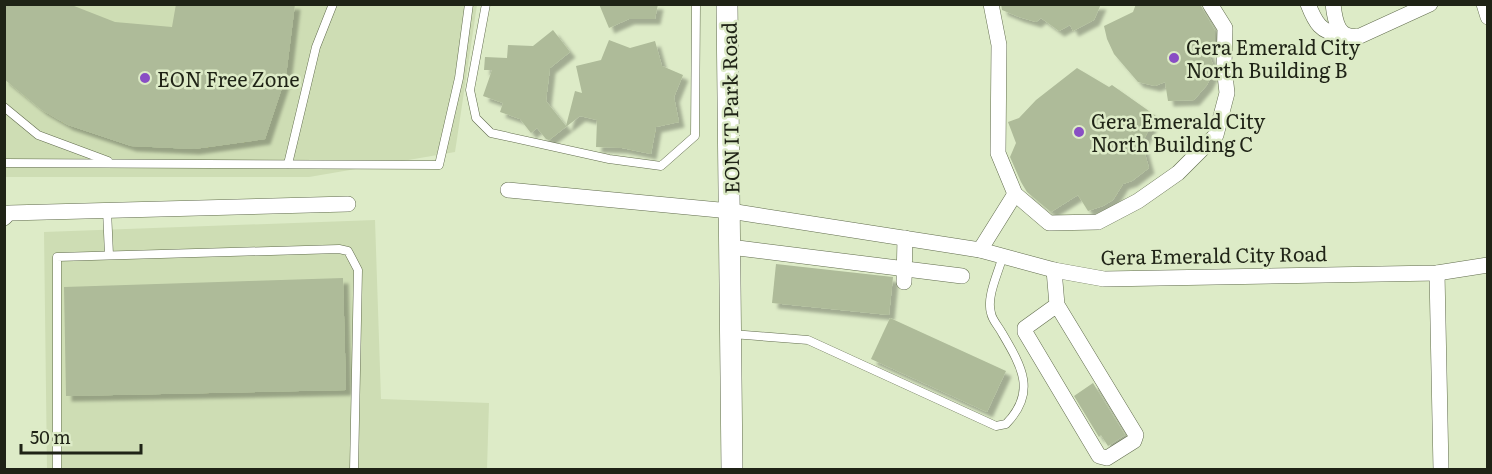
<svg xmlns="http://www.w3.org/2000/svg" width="1492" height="474" font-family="Literata,serif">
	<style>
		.built { fill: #ceddb4 }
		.building { fill: #aebb99; filter: url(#shadow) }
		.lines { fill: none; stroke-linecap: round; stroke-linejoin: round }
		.lane-casing { stroke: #616c4d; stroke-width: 9 }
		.street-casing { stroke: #616c4d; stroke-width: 16 }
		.secondary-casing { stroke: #616c4d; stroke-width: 22 }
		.lane { stroke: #fff; stroke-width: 8 }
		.street { stroke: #fff; stroke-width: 15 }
		.secondary { stroke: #fff; stroke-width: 21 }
		.poi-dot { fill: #894ec4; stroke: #ddebc7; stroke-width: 2 }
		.labels { text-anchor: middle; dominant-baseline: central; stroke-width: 5; stroke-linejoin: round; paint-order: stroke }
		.poi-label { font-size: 20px; fill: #1f2316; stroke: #ddebc7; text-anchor: start }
		.street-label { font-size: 20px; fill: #1f2316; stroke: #ddebc7 }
	</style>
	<defs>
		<filter id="shadow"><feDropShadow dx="5.5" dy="5.5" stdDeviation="1.5" flood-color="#0004"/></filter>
	</defs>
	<rect width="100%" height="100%" fill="#ddebc7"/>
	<g class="built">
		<path d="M4,5H477L455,152L309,177H5Z"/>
		<path d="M375,220L381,399L489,403L487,469H47L44,232Z"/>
	</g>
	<g class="building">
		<path d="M4,4H69L115,22L172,27L176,4H295L286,76L265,139L194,149L131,146L68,125L42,110L4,79Z"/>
		<path d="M599,4H658L655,19H629L609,28Z"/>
		<path d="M1001,4H1101L1094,20L1073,31L1070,25L1059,31L1041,18L1036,22L1019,17L1002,10Z"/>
		<path d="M1136,4H1200L1215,31V49L1207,50L1215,69L1207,85L1194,100L1168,101L1165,82L1155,86L1138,82L1114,54L1107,39L1104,26L1133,12Z"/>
		<path d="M553,30L570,52L550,68L546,101L566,126L575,91L582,93L576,66L601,60L609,40L630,48L655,41L662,66L683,75L674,97L679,122L656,127L651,154L622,148L596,147L597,120L580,116L549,140L546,139L537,128L531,133L520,119L500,112L503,103L483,96L492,70H484L485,57L507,58L508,45L533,46Z"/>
		<path d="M1077,68L1109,87L1112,85L1156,116L1142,143L1149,168L1132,181L1123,184L1113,200L1103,206L1088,211L1078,195L1051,212L1027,192L1021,182L1010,157L1016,143L1008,122L1019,118L1036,100Z"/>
		<path d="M776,264L893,277L889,315L772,303Z"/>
		<path d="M343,278L346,390L66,396L64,287Z"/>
		<path d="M890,318L1006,371L987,412L871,359Z"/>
		<path d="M1093,383L1125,435L1108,446L1101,435L1099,437L1074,396Z"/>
	</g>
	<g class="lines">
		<defs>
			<g id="lane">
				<path d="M486,4L470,90L476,118L491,133L609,159L661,166L695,136L696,4"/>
				<path d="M4,107L38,135L108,161"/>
				<path d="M4,163L439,165L459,78L469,4"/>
				<path d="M288,164L316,47L333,4"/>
				<path d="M107,210L109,255"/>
				<path d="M732,334L808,340L996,426L1006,424C1037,392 1022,367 1002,333C999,327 992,320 991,313C986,296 999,272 1003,255"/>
				<path d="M57,470V257L339,249L348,251L358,270L354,470"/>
			</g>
			<g id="street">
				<path d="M991,4L999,45L998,153L1015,194L1049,223L1098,222L1138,201L1178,173L1216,135L1227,93L1224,66L1225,28L1210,4"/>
				<path d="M1308,4C1315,22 1321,34 1341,33"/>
				<path d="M1333,4C1335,22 1338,40 1360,36L1430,4"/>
				<path d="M1484,4L1488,17"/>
				<path d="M508,190L730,211L980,250L1054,270L1104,279L1437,273L1488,265"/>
				<path d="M4,218L9,213L348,204"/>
				<path d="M730,247L962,276"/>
				<path d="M980,250L1015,194"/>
				<path d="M1054,270L1057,305L1025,328V332L1099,456L1107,458L1134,441L1136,435L1057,305"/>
				<path d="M1437,273L1441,470"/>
				<path d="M904,282L905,238"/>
			</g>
			<path id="secondary" d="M727,4L732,470"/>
		</defs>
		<use href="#lane" class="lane-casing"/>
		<use href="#street" class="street-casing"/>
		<use href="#secondary" class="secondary-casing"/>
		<use href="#lane" class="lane"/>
		<use href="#street" class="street"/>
		<use href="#secondary" class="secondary"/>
	</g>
	<g class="poi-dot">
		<circle cx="1174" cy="58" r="6"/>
		<circle cx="145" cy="78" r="6"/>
		<circle cx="1079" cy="132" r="6"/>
	</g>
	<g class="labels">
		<g class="poi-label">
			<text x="1186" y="46">Gera Emerald City<tspan x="1186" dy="23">North Building B</tspan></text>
			<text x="157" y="78">EON Free Zone</text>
			<text x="1091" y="120">Gera Emerald City<tspan x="1091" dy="23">North Building C</tspan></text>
		</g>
		<g class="street-label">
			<text transform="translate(729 108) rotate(-91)">EON IT Park Road</text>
			<text transform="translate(1214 254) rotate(-1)">Gera Emerald City Road</text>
		</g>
	</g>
	<rect width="1492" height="474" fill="none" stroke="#1f2316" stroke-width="12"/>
	<path d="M21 444v9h120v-9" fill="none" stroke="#1f2316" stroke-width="3"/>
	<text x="30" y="444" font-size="18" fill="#1f2316" stroke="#ddebc7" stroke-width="4.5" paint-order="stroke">50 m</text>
</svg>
